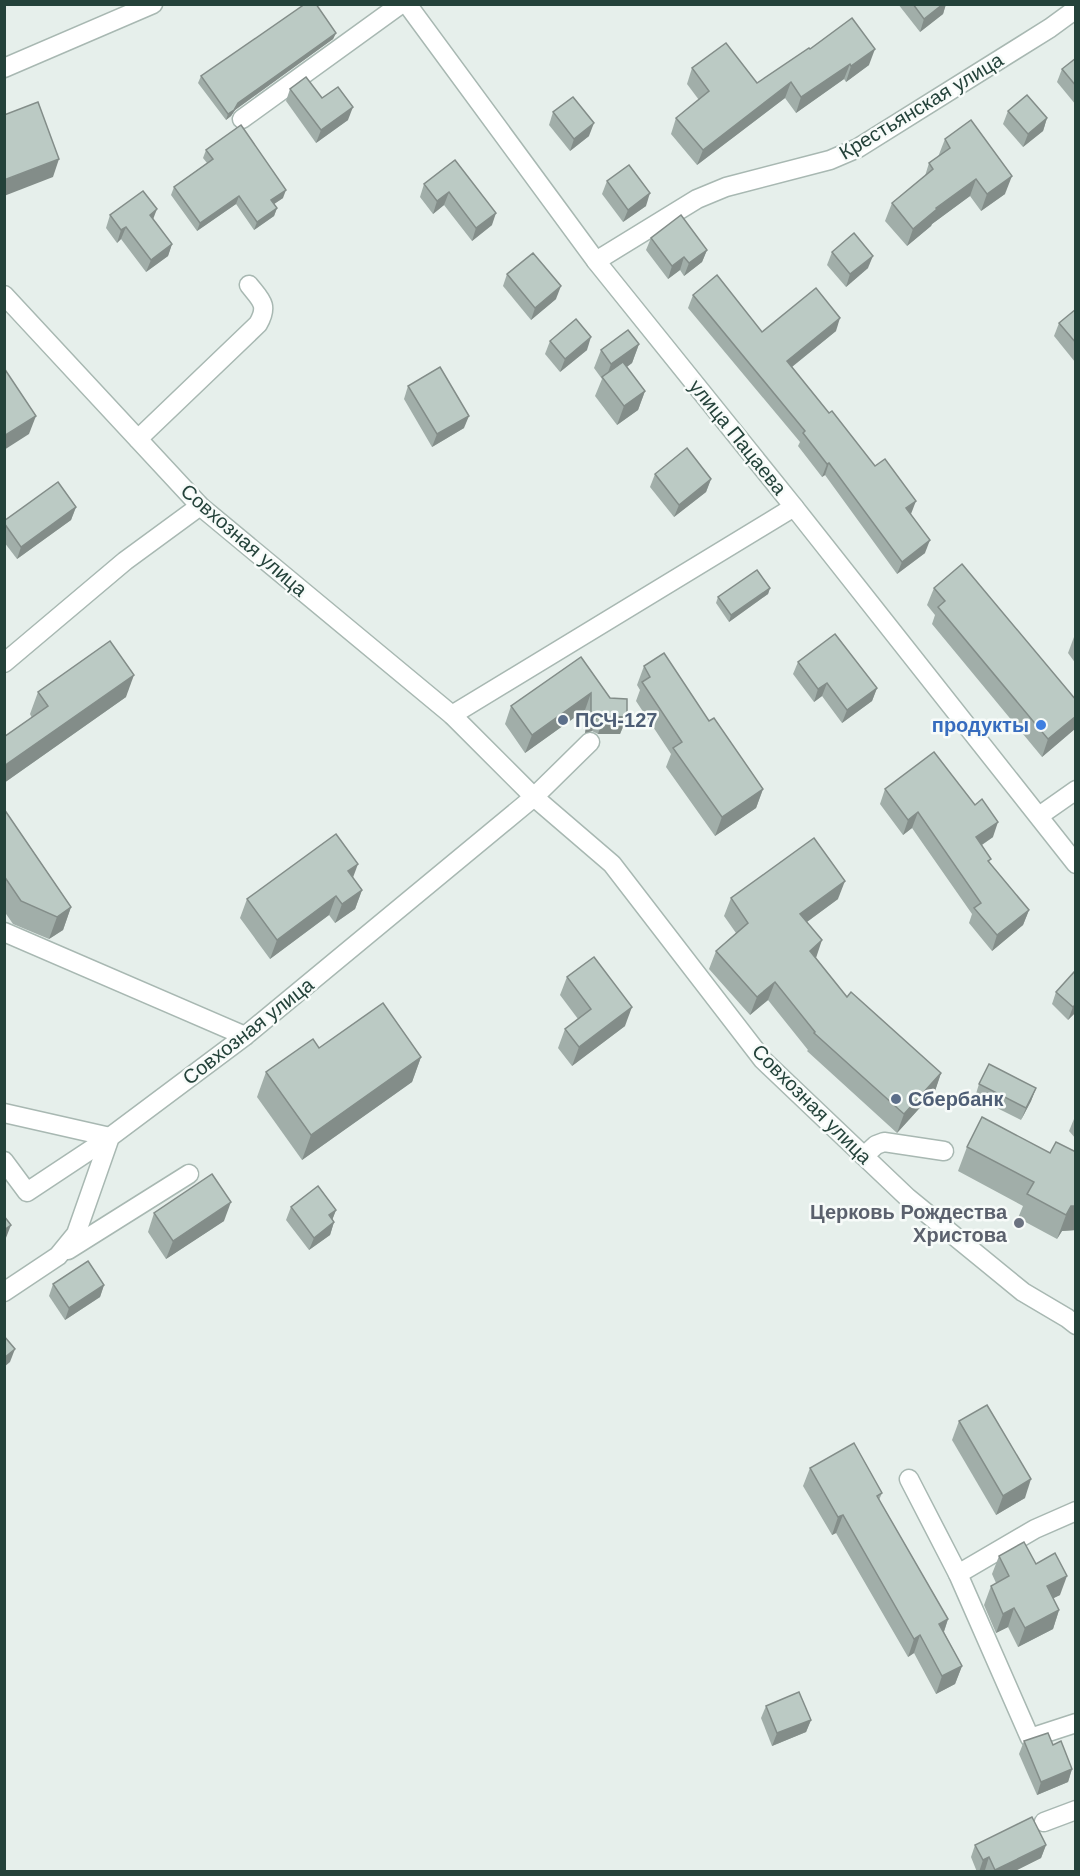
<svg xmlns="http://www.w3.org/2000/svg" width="1080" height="1876" font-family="Arial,sans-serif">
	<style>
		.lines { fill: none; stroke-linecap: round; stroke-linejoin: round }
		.minor-casing { stroke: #a8b8b2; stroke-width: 21 }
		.minor { stroke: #fff; stroke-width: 18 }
		.wall { fill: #a1aea9 }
		.shaded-wall { fill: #838d89 }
		.building { fill: #bbcac4; stroke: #838d89; stroke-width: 1.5 }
		.service-dot { fill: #5c6f8a; stroke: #f7fbf9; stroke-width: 2 }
		.shop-dot { fill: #3f7fe0; stroke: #f7fbf9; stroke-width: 2 }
		.worship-dot { fill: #6b7280; stroke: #f7fbf9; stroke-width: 2 }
		.labels { text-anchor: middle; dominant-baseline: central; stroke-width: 5; stroke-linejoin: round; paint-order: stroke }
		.street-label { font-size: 20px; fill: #24423a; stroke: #f7fbf9 }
		.service-label { font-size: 20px; font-weight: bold; fill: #4e5e75; stroke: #f7fbf9; text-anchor: start }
		.shop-label { font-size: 20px; font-weight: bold; fill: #366cbe; stroke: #f7fbf9; text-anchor: end }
		.worship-label { font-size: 20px; font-weight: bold; fill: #5b616d; stroke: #f7fbf9; text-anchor: end }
	</style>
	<rect width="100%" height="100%" fill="#e6efeb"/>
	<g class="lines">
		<defs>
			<g id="minor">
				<path d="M407,4L596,261L794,507L1076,864"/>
				<path d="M4,68L153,4"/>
				<path d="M242,119L401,4"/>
				<path d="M596,261L697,199L726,187L830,160L858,148L1050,28L1076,9"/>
				<path d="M4,295L200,506L452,715L534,797L612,864L763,1060L908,1198L1023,1292L1067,1318L1076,1325"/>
				<path d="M138,439L258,324C269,305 261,300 249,285"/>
				<path d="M4,663L125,561L200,506"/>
				<path d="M452,715L794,507"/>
				<path d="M1039,816L1076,790"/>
				<path d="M4,932L245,1036"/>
				<path d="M4,1113L110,1137"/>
				<path d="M864,1156L876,1145L884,1142L944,1151"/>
				<path d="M4,1161L27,1192L110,1137"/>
				<path d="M68,1250L189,1174"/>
				<path d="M4,1292L58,1256L76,1234L110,1137L245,1036L534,797L590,742"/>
				<path d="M909,1479L958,1574L1030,1738L1076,1723"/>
				<path d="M958,1574L1035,1529L1076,1511"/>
				<path d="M1044,1822L1076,1810"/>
			</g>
		</defs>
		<use href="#minor" class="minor-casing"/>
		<use href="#minor" class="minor"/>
	</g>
	<g class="wall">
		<path d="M898,4H946L943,14L920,32Z"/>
		<path d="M336,33L333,39L235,110L231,116L226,120L198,83L201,76Z"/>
		<path d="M810,49L869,65L846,82L844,79L796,113L785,98L697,165L671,134L676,118L699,100L687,84L692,68L757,83Z"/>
		<path d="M1076,58V105L1057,82L1062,69Z"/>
		<path d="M290,89L322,98L348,120L316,143L286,101Z"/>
		<path d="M1008,111L1047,118L1043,131L1023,147L1003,124Z"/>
		<path d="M553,112L589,136L570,151L549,125Z"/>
		<path d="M945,139L1005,194L981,211L970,196L932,224L931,226L907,246L885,221L892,203L925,176L929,163L938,157Z"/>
		<path d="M206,150L283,198L274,204L277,208L274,216L254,230L236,204L197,231L171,195L174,187L207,163L203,158Z"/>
		<path d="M455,160L492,225L472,241L444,205L433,214L420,197L424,184Z"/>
		<path d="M607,181L646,206L623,222L602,194Z"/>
		<path d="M110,215L153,219L172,244L168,256L146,272L121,239L117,243L106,228Z"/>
		<path d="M651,238L707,250L702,262L684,276L680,270L668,279L646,250Z"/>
		<path d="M832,252L868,268L846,287L827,265Z"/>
		<path d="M507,274L556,299L531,320L503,286Z"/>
		<path d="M693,295L762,332L836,331L792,367L911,514L925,553L897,574L825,475L822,477L798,446L800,442L688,308Z"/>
		<path d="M1076,309L1075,362L1054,336L1059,323Z"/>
		<path d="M550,341L587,350L560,372L545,354Z"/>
		<path d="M639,344L632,363L627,367L645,391L638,410L617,425L595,396L602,379L594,368L601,350Z"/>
		<path d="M408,386L464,428L432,447L404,399Z"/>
		<path d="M655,474L711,479L706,492L674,517L650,487Z"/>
		<path d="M76,507L71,520L17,559L4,542V521Z"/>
		<path d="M770,588L768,594L729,622L716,603L718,597Z"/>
		<path d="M934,588L1076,700V728L1042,757L932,624L935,615L927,605Z"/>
		<path d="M1076,636V664L1068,653L1074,637Z"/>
		<path d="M581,657L610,698L627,717L620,734H598L592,731L585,733V710L525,753L505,724L511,706Z"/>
		<path d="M798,662L877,688L872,701L842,723L822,696L814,702L793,674Z"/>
		<path d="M644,666L709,721L763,789L756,808L715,836L666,767L671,754L636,701L640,690L637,685Z"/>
		<path d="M38,692L126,697L4,783V737L32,718L30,714Z"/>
		<path d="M885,789L993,837L982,845L990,863L1029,910L1023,925L992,951L969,923L972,914L912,828L903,835L880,804Z"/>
		<path d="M4,809L71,907L63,930L49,939L13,924L4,911Z"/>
		<path d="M353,878L362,890L355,909L335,923L329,915L270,959L240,918L247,899Z"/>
		<path d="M731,898L838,899L807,922L816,958L847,997L941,1073L935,1091L897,1133L807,1051L808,1050L768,1000L750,1015L709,969L716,951L736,933L724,916Z"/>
		<path d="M1076,971V1012L1068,1020L1052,1004L1056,992Z"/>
		<path d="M567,977L625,1026L572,1066L558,1048L565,1029L578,1019L560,995Z"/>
		<path d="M319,1048L421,1057L412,1082L302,1160L257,1097L266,1072Z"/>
		<path d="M979,1084L1036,1088L1031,1101L1021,1120L975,1097Z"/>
		<path d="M1076,1117V1139L1069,1131L1074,1119Z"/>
		<path d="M967,1147L1050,1153L1076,1230L1062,1231L1057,1239L1018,1218L1023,1206L958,1171Z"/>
		<path d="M291,1207L336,1210L332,1220L334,1222L330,1235L309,1250L286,1220Z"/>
		<path d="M154,1213L224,1221L166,1259L148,1232Z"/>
		<path d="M53,1284L104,1285L100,1297L65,1320L49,1296Z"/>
		<path d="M959,1421L1025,1498L996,1515L952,1440Z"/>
		<path d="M810,1468L882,1493L879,1500L948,1619L944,1632L962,1666L955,1684L936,1694L914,1653L908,1657L836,1533L832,1535L803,1486Z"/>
		<path d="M999,1556L1036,1564L1060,1595L1053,1598L1059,1610L1053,1629L1018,1647L1008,1627L996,1633L984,1605L991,1586L996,1583L992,1574Z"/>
		<path d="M766,1706L811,1720L806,1732L772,1746L761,1718Z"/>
		<path d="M1024,1741L1072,1769L1068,1782L1037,1795L1019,1754Z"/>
		<path d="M975,1845H1046L1041,1858L1013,1872H985V1870L981,1872H977L971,1857Z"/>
	</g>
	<g class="shaded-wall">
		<path d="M943,4H946L943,14L920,32L924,19Z"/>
		<path d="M336,33L333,39L235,110L231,116L226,120L228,114L238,103Z"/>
		<path d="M875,49L869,65L846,82L851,66Z"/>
		<path d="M850,64L844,79L796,113L801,97Z"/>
		<path d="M791,82L785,98L697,165L703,150Z"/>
		<path d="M353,107L348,120L316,143L321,130Z"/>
		<path d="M1047,118L1043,131L1023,147L1028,134Z"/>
		<path d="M594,123L589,136L570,151L574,139Z"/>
		<path d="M59,159L53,177L4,196V180Z"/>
		<path d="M1012,176L1005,194L981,211L987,194Z"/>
		<path d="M976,179L970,196L932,224L931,226L907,246L913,229L936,208Z"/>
		<path d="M286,190L283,198L268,208L271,200Z"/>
		<path d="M449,192L444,205L433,214L437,201Z"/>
		<path d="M650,193L646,206L623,222L628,210Z"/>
		<path d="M239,196L236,204L197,231L200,223Z"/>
		<path d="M277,208L274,216L254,230L257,222Z"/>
		<path d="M157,209L152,222L150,215Z"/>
		<path d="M496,213L492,225L472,241L476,228Z"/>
		<path d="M126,227L121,239L117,243L121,230Z"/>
		<path d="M172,244L168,256L146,272L151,260Z"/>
		<path d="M707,250L702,262L684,276L689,263Z"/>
		<path d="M873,256L868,268L846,287L850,274Z"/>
		<path d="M684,257L680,270L668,279L672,266Z"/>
		<path d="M561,286L556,299L531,320L535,308Z"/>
		<path d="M840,318L836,331L783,374L787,361Z"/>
		<path d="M591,337L587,350L560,372L565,359Z"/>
		<path d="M639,344L632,363L606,382L605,381L611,364Z"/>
		<path d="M645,391L638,410L617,425L624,406Z"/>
		<path d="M36,416L29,434L4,450V436Z"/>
		<path d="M469,416L464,428L432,447L437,434Z"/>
		<path d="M829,463L825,475L822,477L827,464Z"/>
		<path d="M711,479L706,492L674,517L679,505Z"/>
		<path d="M916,501L911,514L901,521L906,508Z"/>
		<path d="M76,507L71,520L17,559L21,547Z"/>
		<path d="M930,540L925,553L897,574L902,562Z"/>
		<path d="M770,588L768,594L729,622L731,615Z"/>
		<path d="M134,675L126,697L4,783V766Z"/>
		<path d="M827,683L822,696L814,702L818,689Z"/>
		<path d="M877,688L872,701L842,723L847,710Z"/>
		<path d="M591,693L585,710L525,753L532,735Z"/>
		<path d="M599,713L592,731L585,733L591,715Z"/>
		<path d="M604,716L627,717L620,734H598Z"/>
		<path d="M1076,716V728L1042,757L1048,739Z"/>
		<path d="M763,789L756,808L715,836L722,817Z"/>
		<path d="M918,812L912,828L903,835L908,820Z"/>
		<path d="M998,822L993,837L971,852L976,837Z"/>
		<path d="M358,864L351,883L348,871Z"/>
		<path d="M845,881L838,899L793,932L800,914Z"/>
		<path d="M362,890L355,909L335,923L342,904Z"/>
		<path d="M336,896L329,915L270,959L277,940Z"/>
		<path d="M71,907L63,930L49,939L57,917Z"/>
		<path d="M1029,910L1023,925L992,951L997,935Z"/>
		<path d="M822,940L816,958L810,951Z"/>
		<path d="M775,982L768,1000L750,1015L757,997Z"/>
		<path d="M1076,1004V1012L1068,1020L1073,1007Z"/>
		<path d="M632,1007L625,1026L572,1066L579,1047Z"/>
		<path d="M421,1057L412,1082L302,1160L311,1135Z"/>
		<path d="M941,1073L935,1091L897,1133L904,1114Z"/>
		<path d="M1036,1088L1031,1101L1021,1120L1026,1108Z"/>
		<path d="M231,1202L224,1221L166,1259L173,1241Z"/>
		<path d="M1071,1206H1076V1230L1062,1231L1057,1239L1066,1215Z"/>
		<path d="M336,1210L331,1223L329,1215Z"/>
		<path d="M334,1222L330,1235L309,1250L314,1238Z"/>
		<path d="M11,1225L4,1243V1230Z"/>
		<path d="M104,1285L100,1297L65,1320L69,1308Z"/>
		<path d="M15,1349L10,1362L4,1367V1358Z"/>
		<path d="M1031,1479L1025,1498L996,1515L1003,1496Z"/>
		<path d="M843,1515L836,1533L832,1535L838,1517Z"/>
		<path d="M1067,1576L1060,1595L1040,1605L1047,1586Z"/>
		<path d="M1014,1608L1008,1627L996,1633L1003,1614Z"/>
		<path d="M1059,1610L1053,1629L1018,1647L1025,1628Z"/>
		<path d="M948,1619L942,1637L939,1624Z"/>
		<path d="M920,1635L914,1653L908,1657L914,1639Z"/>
		<path d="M962,1666L955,1684L936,1694L942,1676Z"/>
		<path d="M811,1720L806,1732L772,1746L777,1733Z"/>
		<path d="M1072,1769L1068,1782L1037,1795L1041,1782Z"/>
		<path d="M1046,1845L1041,1858L1013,1872H994L995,1870Z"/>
		<path d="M989,1857L985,1870L979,1872L983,1860Z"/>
	</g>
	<g class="building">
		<path d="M305,4H316L336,33L238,103L234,110L228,114L201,76Z"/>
		<path d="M913,4H943L924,19Z"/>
		<path d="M852,18L875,49L851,66L850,64L801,97L791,82L703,150L676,118L709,91L692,68L726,43L757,83L809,48L810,49Z"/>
		<path d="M1076,58V86L1062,69Z"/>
		<path d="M306,77L322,98L338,87L353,107L321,130L290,89Z"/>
		<path d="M1027,95L1047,118L1028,134L1008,111Z"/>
		<path d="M573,97L594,123L574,139L553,112Z"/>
		<path d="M38,102L59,159L4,180V115Z"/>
		<path d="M971,120L1012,176L987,194L976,179L936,208L937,209L913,229L892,203L933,169L929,163L950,148L945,139Z"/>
		<path d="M241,125L286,190L271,200L277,208L257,222L239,196L200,223L174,187L213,159L206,150Z"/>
		<path d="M455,160L496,213L476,228L449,192L437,201L424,184Z"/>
		<path d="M629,165L650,193L628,210L607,181Z"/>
		<path d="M143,191L157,209L150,215L172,244L151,260L126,227L121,230L110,215Z"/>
		<path d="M681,215L707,250L689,263L684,257L672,266L651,238Z"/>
		<path d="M854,233L873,256L850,274L832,252Z"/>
		<path d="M533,253L561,286L535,308L507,274Z"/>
		<path d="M717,275L762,332L816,288L840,318L787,361L829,413L832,411L875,466L885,459L916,501L906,508L930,540L902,562L829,463L827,464L803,433L805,431L693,295Z"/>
		<path d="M1076,309V343L1059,323Z"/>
		<path d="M576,319L591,337L565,359L550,341Z"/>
		<path d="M628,330L639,344L611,364L601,350Z"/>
		<path d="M623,362L645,391L624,406L602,377Z"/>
		<path d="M440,367L469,416L437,434L408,386Z"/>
		<path d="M4,368L36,416L4,436Z"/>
		<path d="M687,448L711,479L679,505L655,474Z"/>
		<path d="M58,482L76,507L21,547L4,523V521Z"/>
		<path d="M962,564L1076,700V716L1048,739L938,607L945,601L934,588Z"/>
		<path d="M757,570L770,588L731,615L718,597Z"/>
		<path d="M835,634L877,688L847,710L827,683L818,689L798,662Z"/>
		<path d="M110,641L134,675L4,766V737L48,706L38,692Z"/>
		<path d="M664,653L709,721L714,718L763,789L722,817L673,748L682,742L642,682L650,677L644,666Z"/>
		<path d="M581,657L610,698L627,699V717L604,716L599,713L591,715V693L532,735L511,706Z"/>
		<path d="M934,752L975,805L982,799L998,822L976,837L991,859L988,861L1029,910L997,935L974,908L981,903L918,812L908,820L885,789Z"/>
		<path d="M4,809L71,907L57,917L21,901L4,876Z"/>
		<path d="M336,834L358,864L348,871L362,890L342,904L336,896L277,940L247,899Z"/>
		<path d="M814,838L845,881L800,914L822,940L810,951L847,997L851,992L941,1073L904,1114L814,1033L815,1032L775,982L757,997L716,951L748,923L731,898Z"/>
		<path d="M594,957L632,1007L579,1047L565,1029L591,1009L567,977Z"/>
		<path d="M1075,971L1076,1004L1073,1007L1056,992Z"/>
		<path d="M383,1003L421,1057L311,1135L266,1072L313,1039L319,1048Z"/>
		<path d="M989,1064L1036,1088L1026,1108L979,1084Z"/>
		<path d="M982,1117L1050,1153L1056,1142L1076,1152V1206H1071L1066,1215L1027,1194L1034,1182L967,1147Z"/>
		<path d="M212,1174L231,1202L173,1241L154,1213Z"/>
		<path d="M318,1186L336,1210L329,1215L334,1222L314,1238L291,1207Z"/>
		<path d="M4,1216L11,1225L4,1230Z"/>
		<path d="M88,1261L104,1285L69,1308L53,1284Z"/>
		<path d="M4,1336L15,1349L4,1358Z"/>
		<path d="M987,1405L1031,1479L1003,1496L959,1421Z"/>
		<path d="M854,1443L882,1493L877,1496L948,1619L939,1624L962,1666L942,1676L920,1635L914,1639L843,1515L838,1517L810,1468Z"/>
		<path d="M1024,1542L1036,1564L1055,1553L1067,1576L1047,1586L1059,1610L1025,1628L1014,1608L1003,1614L991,1586L1009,1576L999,1556Z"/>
		<path d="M799,1692L811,1720L777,1733L766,1706Z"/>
		<path d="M1048,1733L1053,1745L1061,1741L1072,1769L1041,1782L1024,1741Z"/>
		<path d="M1032,1817L1046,1845L995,1870L989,1857L983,1860L975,1845Z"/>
	</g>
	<g class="service-dot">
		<circle cx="563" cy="720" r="6"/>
		<circle cx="896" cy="1099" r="6"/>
	</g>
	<circle class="shop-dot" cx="1041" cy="725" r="6"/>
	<circle class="worship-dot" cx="1019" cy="1223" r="6"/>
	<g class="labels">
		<g class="street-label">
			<text transform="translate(921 106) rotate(-31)">Крестьянская улица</text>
			<text transform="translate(738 437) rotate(51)">улица Пацаева</text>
			<text transform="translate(244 540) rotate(41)">Совхозная улица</text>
			<text transform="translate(248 1031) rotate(-38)">Совхозная улица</text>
			<text transform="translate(812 1104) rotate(45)">Совхозная улица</text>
		</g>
		<g class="service-label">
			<text x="575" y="720">ПСЧ-127</text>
			<text x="908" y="1099">Сбербанк</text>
		</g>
		<g class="shop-label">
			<text x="1029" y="725">продукты</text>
		</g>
		<g class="worship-label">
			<text x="1007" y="1212">Церковь Рождества<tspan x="1007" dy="23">Христова</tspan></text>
		</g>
	</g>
	<rect width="1080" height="1876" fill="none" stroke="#24423a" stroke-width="12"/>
</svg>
